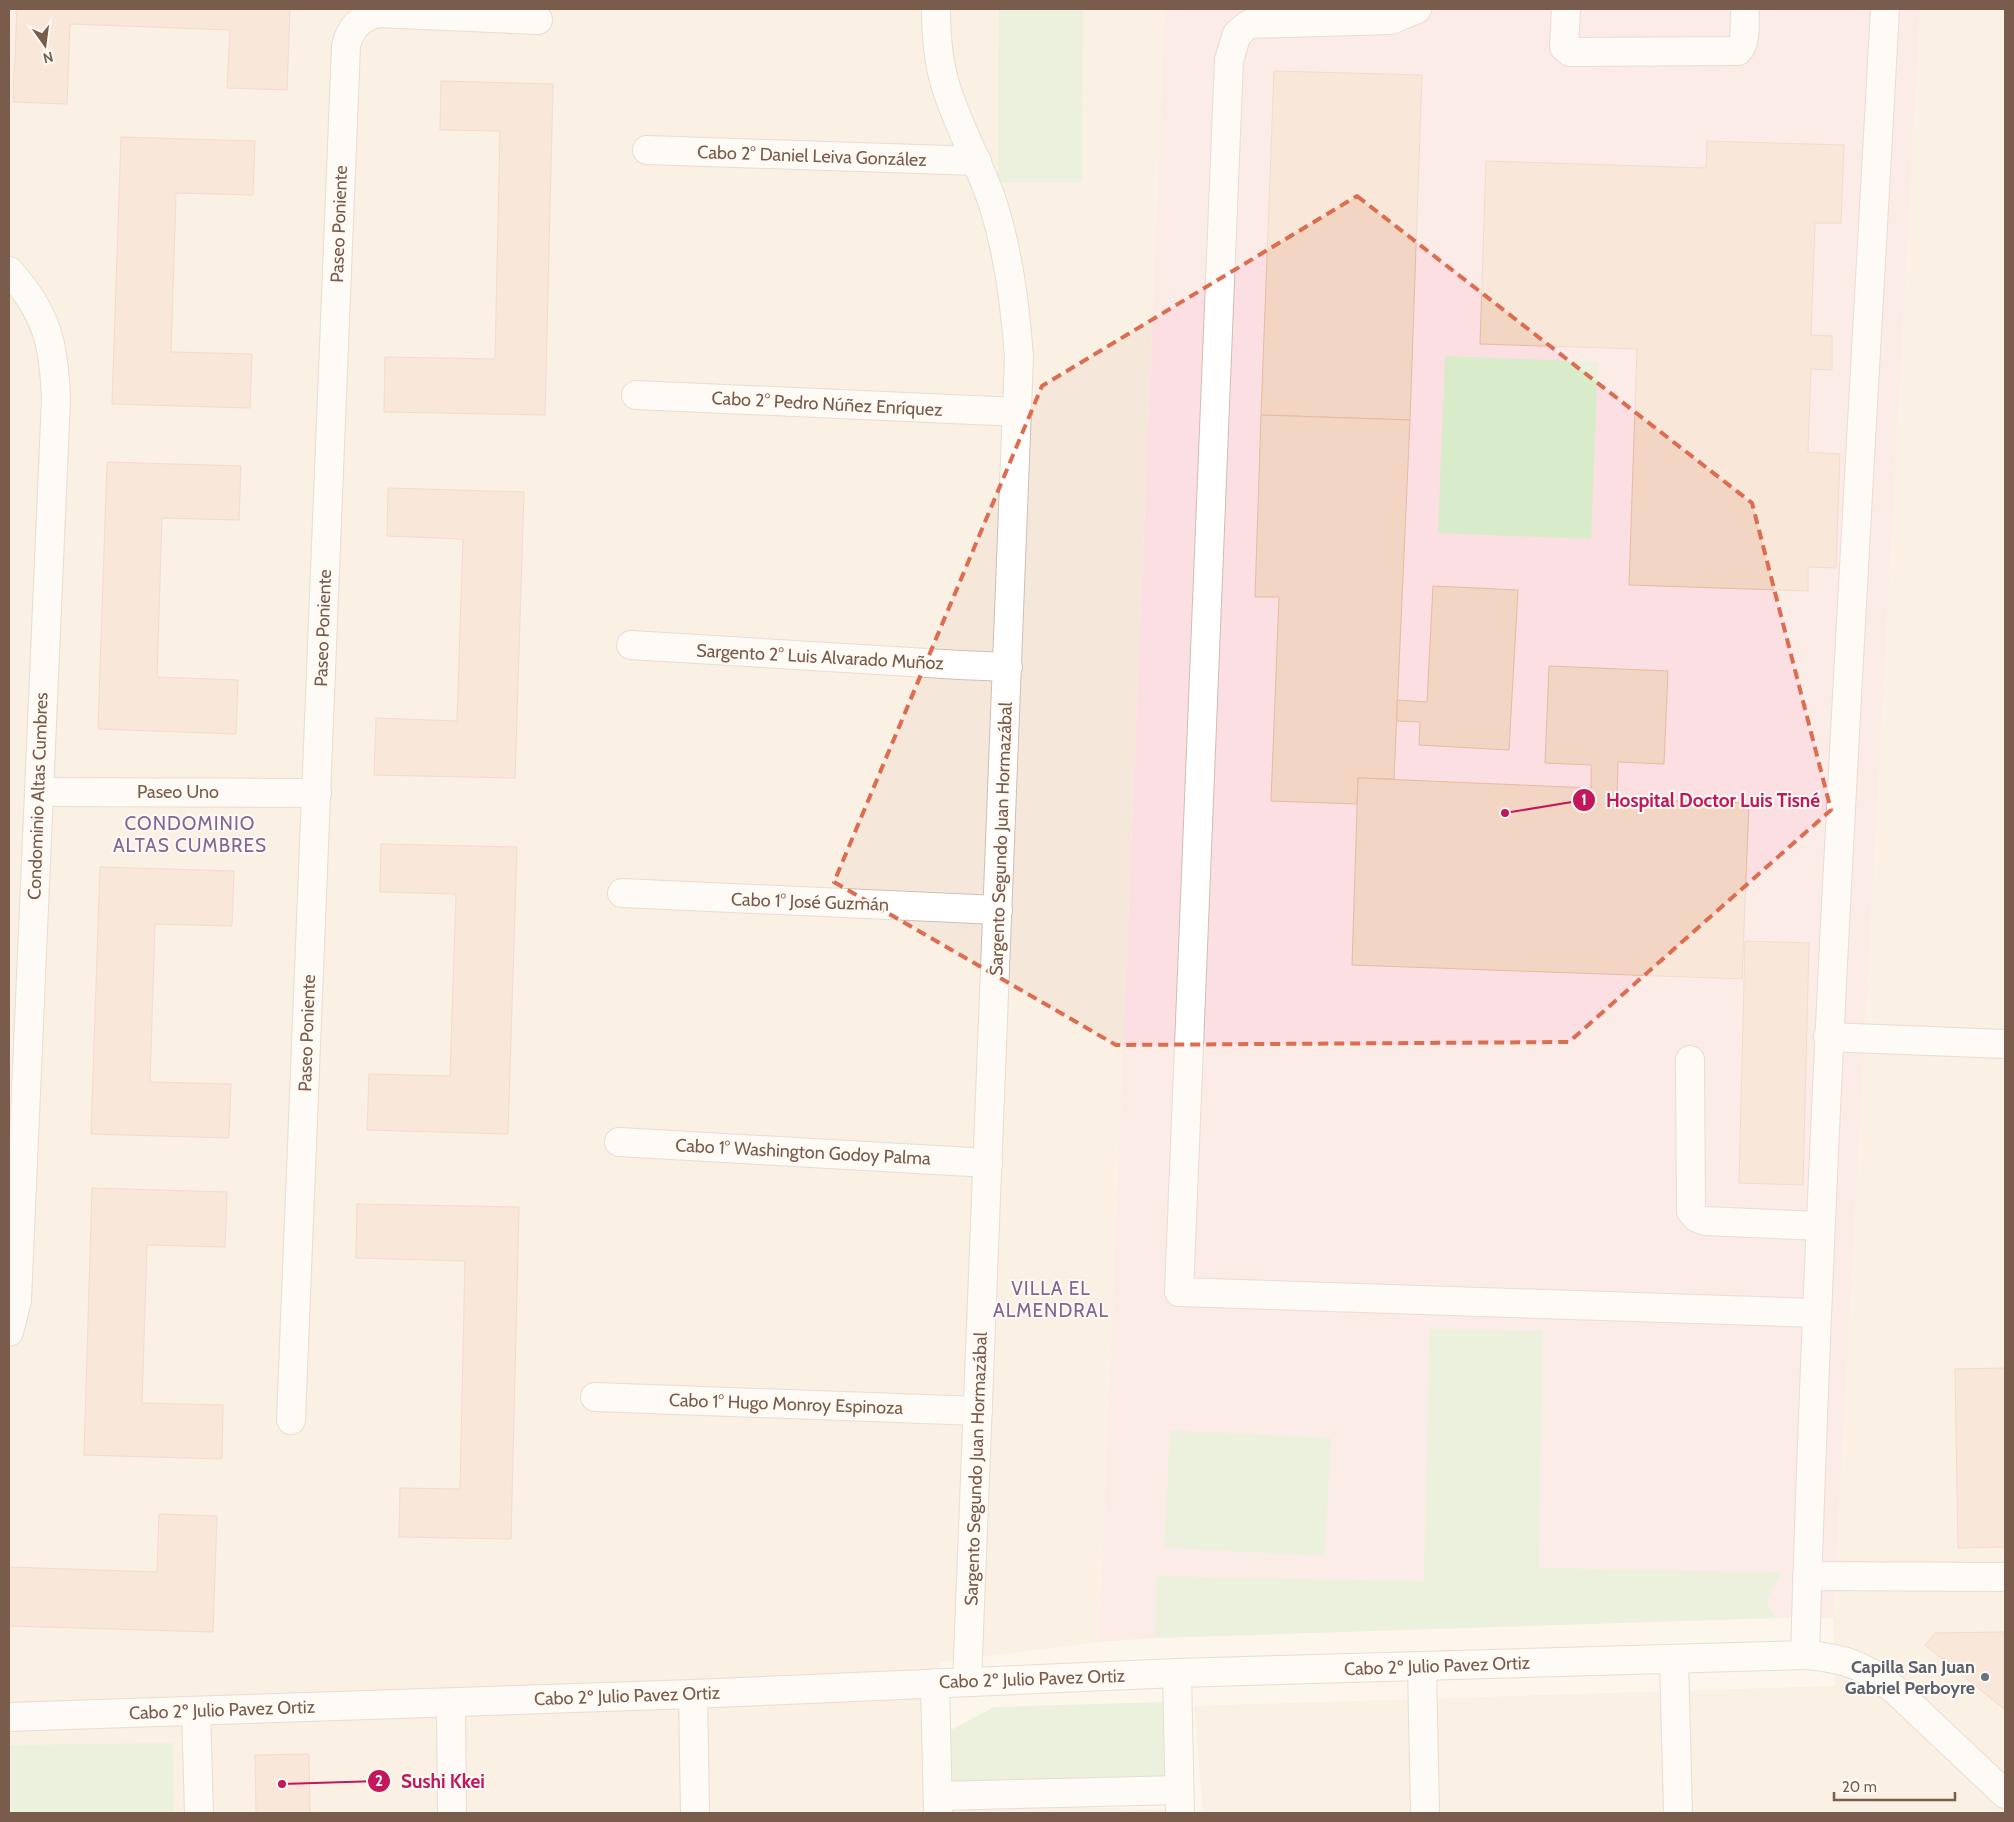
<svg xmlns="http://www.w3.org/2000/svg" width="2014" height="1822" font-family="Cabin,sans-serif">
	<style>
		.residential { fill: #f5e8da }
		.medical { fill: #fbdfe3 }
		.green { fill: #d8ecc9 }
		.building { fill: #f3d5c3; stroke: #e6bba3 }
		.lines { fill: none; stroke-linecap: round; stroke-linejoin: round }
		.minor-casing { stroke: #d1beb0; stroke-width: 30 }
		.minor { stroke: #fff; stroke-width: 28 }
		.marked { fill: none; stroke: #dc6d51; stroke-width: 4; stroke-dasharray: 10 6; stroke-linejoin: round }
		.worship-dot { fill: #6b7280; stroke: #fffaf3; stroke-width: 2 }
		.labels { text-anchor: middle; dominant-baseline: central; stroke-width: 4; stroke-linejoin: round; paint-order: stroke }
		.street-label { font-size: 18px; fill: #7a5c4d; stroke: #fffaf3 }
		.worship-label { font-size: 18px; font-weight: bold; fill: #5b616d; stroke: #fffaf3; text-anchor: end }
		.neighbourhood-label { font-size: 19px; letter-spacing: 1px; fill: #846695; stroke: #fffaf3 }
		.leader { fill: none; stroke: #c2185b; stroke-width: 2 }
		.callout-dot { fill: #c2185b; stroke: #fffaf3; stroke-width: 2 }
		.mark-label { font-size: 15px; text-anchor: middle; font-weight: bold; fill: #fff }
		.callout-label { font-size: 19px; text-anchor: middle; font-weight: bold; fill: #c2185b; stroke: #fffaf3; stroke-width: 4; stroke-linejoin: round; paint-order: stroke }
	</style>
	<rect width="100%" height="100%" fill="#fdf6ec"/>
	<path class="residential" d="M9,9H1165L1099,1642L940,1662L929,1802L1203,1811L1194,1706L1835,1686L1833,1618L1920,9H2005V1813H9Z"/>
	<path class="medical" d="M1165,9H1920L1833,1618H1776L1155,1638L1099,1642Z"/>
	<g class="green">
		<path d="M999,9H1083L1082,182H998Z"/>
		<path d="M1445,356L1598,362L1591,539L1438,533Z"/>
		<path d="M1429,1329L1543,1331L1539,1568L1782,1572L1766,1601L1776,1618L1155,1638L1156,1576L1424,1581Z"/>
		<path d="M1170,1430L1331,1438L1325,1556L1164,1548Z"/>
		<path d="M1163,1702L1167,1783L949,1790L947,1732L994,1707Z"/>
		<path d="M173,1743L174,1813H9V1745Z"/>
	</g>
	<g class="building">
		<path d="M17,9H290L287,90L227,88L230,30L70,24L67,104L13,102Z"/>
		<path d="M1274,71L1422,75L1410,420L1261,415Z"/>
		<path d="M441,81L553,84L545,415L384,412L385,357L495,359L500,131L440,130Z"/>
		<path d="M121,137L255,141L253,195L176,193L171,352L252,354L250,408L112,404Z"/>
		<path d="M1707,141L1844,145L1841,223H1815L1811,335L1832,336V370L1811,369L1808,452L1840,454L1836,568L1808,567V591L1629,585L1637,349L1480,344L1486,161L1706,168Z"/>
		<path d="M1261,415L1410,420L1394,779L1358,778L1357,804L1271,801L1279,597H1255Z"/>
		<path d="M107,462L241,466L239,520L162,518L157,677L238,680L236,734L98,729Z"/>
		<path d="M388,488L524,492L515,778L374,775L376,718L457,721L463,539L387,536Z"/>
		<path d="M1433,586L1518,590L1509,750L1419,745L1420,722L1397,721V700L1427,702Z"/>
		<path d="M1549,666L1668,671L1664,764L1618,762L1617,799L1749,803L1742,979L1352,965L1358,778L1591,788V765L1545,763Z"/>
		<path d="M381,844L517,847L508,1134L367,1130L369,1074L450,1076L456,894L380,892Z"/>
		<path d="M100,867L234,871L232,926L155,924L150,1082L231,1084L229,1138L91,1134Z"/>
		<path d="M1745,941L1809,943L1803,1185L1739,1183Z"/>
		<path d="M92,1188L227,1192L225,1247L147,1245L142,1403L223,1405L222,1459L84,1455Z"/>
		<path d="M357,1204L519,1207L511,1539L399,1537L400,1488L460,1489L465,1261L356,1258Z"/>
		<path d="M2005,1368V1547L1958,1548L1955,1369Z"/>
		<path d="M159,1514L217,1516L213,1632L9,1626V1567L157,1572Z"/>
		<path d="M2004,1632V1709L1925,1645L1935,1633Z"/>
		<path d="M309,1754L310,1813H256L255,1755Z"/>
	</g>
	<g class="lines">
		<defs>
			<g id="minor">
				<path d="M936,9C936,36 938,62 946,87C959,129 981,166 994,207C1009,256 1015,306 1019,357L967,1682"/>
				<path d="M1417,9L1391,20L1249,24L1237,34L1229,60L1179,1292L1816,1313"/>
				<path d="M1566,9L1564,47L1570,52L1738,51C1747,43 1744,20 1745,9"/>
				<path d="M647,150L977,161"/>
				<path d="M9,271C47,313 54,344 56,399L17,1300L9,1332"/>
				<path d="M636,395L1018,412"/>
				<path d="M631,645L960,665L1008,667"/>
				<path d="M39,792L317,793"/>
				<path d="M622,893L998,910"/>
				<path d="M1828,1037L2005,1044"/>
				<path d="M1690,1060L1691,1211L1697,1218L1705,1221L1820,1226"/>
				<path d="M619,1142L988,1163"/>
				<path d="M595,1397L978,1411"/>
				<path d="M291,1420L346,46C350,28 359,19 377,13L538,20"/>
				<path d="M1807,1576L2005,1577"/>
				<path d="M1805,1655C1821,1106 1855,557 1885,9"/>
				<path d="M1674,1659L1678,1813"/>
				<path d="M1422,1667L1425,1813"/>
				<path d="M1177,1673L1180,1813"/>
				<path d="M935,1683L938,1813"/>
				<path d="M693,1694L695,1813"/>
				<path d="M451,1703L452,1813"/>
				<path d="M196,1711L199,1813"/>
				<path d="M9,1717L693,1694L1177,1673L1805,1655C1844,1658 1864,1665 1895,1690L2005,1794"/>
				<path d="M938,1796L1179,1790"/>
			</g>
		</defs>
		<use href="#minor" class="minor-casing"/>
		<use href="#minor" class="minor"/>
	</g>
	<path d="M0 0H2014V1822H0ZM1357,196L1752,503L1831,810L1569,1042L1116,1045L834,882L1042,386Z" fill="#fdf6ec" fill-opacity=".55" fill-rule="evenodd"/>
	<path class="marked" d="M1357,196L1752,503L1831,810L1569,1042L1116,1045L834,882L1042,386Z"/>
	<circle class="worship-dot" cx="1985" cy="1677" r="5"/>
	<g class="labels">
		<g class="street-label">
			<text transform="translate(812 156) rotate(2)">Cabo 2° Daniel Leiva González</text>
			<text transform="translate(339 224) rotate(-88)">Paseo Poniente</text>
			<text transform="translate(827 404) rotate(3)">Cabo 2° Pedro Núñez Enríquez</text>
			<text transform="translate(323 628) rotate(-88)">Paseo Poniente</text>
			<text transform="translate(820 657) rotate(3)">Sargento 2° Luis Alvarado Muñoz</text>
			<text x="178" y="792">Paseo Uno</text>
			<text transform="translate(38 796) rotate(-88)">Condominio Altas Cumbres</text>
			<text transform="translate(1001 839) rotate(-88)">Sargento Segundo Juan Hormazábal</text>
			<text transform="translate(810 902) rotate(2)">Cabo 1° José Guzmán</text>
			<text transform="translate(307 1033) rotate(-88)">Paseo Poniente</text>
			<text transform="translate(803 1152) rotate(3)">Cabo 1° Washington Godoy Palma</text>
			<text transform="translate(786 1404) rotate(2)">Cabo 1° Hugo Monroy Espinoza</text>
			<text transform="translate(976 1469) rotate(-88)">Sargento Segundo Juan Hormazábal</text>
			<text transform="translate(1437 1666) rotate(-2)">Cabo 2º Julio Pavez Ortiz</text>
			<text transform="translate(1032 1679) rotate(-2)">Cabo 2º Julio Pavez Ortiz</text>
			<text transform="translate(627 1696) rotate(-2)">Cabo 2º Julio Pavez Ortiz</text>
			<text transform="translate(222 1710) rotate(-2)">Cabo 2º Julio Pavez Ortiz</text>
		</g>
		<g class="worship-label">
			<text x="1975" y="1667">Capilla San Juan<tspan x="1975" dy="21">Gabriel Perboyre</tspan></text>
		</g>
		<g class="neighbourhood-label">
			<text x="190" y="823">CONDOMINIO<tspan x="190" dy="22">ALTAS CUMBRES</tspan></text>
			<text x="1051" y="1288">VILLA EL<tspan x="1051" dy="22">ALMENDRAL</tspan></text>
		</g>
	</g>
	<path class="leader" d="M1505 813L1584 800M282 1784L379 1781"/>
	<g class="callout-dot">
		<circle cx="1505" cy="813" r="5"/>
		<circle cx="282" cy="1784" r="5"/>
		<circle cx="1584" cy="800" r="12"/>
		<circle cx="379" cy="1781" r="12"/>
	</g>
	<g class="mark-label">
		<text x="1584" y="805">1</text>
		<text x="379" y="1786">2</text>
	</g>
	<g class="callout-label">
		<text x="1713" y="807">Hospital Doctor Luis Tisné</text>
		<text x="443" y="1788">Sushi Kkei</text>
	</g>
	<rect width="2014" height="1822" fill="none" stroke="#7a5c4d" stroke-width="20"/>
	<g transform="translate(45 45) rotate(166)" stroke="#fffaf3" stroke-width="4" paint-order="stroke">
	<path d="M0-4L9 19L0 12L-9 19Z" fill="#7a5c4d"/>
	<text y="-8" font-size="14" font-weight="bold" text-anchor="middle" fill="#7a5c4d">N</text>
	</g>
	<path d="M1834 1792v8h121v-8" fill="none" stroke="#7a5c4d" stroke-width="2.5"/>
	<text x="1842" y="1792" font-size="15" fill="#7a5c4d" stroke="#fffaf3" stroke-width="4" paint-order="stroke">20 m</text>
</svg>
